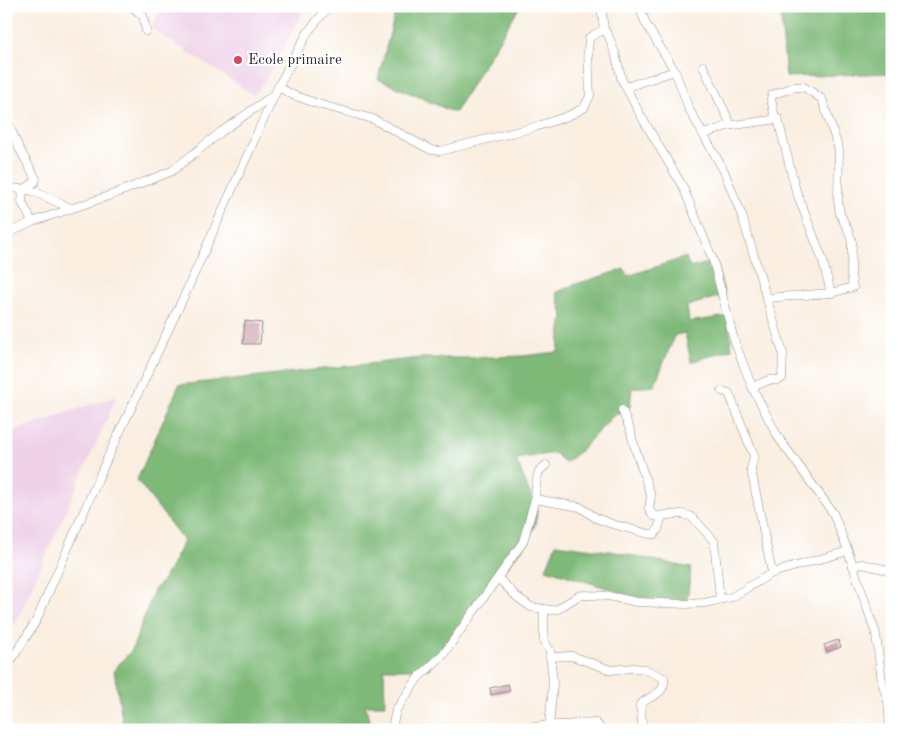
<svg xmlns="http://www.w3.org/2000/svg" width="898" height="736" font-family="'Old Standard TT',serif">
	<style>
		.built { fill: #eed0e7 }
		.forest { fill: #7eb978; stroke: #547252 }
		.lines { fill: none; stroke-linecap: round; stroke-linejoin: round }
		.stream { stroke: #57c4ce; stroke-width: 2.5 }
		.building { fill: #cc9daf }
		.minor-casing { stroke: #928c86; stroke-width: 9 }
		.minor { stroke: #fff; stroke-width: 8 }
		.poi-dot { fill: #d1495b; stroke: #fff; stroke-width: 2 }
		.labels { text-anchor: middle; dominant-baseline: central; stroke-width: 4; stroke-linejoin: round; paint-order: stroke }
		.poi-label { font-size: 15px; fill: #2b2b2b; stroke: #fff; text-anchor: start }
	</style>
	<rect width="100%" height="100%" fill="#fff"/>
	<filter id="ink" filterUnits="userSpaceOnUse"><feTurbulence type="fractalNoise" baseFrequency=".02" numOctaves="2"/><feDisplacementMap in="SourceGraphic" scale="10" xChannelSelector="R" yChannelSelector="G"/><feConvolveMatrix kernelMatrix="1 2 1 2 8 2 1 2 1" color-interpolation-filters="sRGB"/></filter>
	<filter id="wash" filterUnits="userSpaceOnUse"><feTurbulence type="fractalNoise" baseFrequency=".0096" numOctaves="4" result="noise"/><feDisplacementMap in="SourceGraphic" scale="20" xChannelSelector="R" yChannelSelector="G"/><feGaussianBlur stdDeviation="1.12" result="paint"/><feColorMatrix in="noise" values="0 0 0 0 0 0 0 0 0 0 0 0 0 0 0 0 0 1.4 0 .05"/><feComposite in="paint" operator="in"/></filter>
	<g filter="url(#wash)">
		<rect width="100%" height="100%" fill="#faeee0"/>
		<g class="built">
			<path d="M164,6H306L267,77L254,95L151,28Z"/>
			<path d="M117,396L14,627L6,628V433Z"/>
		</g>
		<g class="forest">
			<path d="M397,6L428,12L432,6H520L455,112H453L378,79Z"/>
			<path d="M780,6H892V66L890,73L786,77Z"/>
			<path d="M686,257L690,268L715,261L725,295L687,306L689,322L728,316L732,349L691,362L685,333L675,335L654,386L632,388L630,407L613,416L580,451L565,463L555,453L516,459L537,511L536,523L526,545L503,571L429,669H384L385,705H365L373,730H124L114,670L132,650L154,590L164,579L184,541L137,480L179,385L421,358H469L523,356L558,352L563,315L556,293L570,286L624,269L628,276Z"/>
			<path d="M556,544L615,552L691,568L687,602L635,597L546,569Z"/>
		</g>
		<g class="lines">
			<path class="stream" d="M892,93L887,114L892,142"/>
		</g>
		<g id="blocks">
			<g class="building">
				<path d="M245,321L262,323L260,344H243Z"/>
				<path d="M838,640L841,647L827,652L824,645Z"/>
				<path d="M508,684L510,691L491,695L490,688Z"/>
			</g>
		</g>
	</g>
	<g filter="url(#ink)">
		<use href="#blocks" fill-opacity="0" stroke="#928c86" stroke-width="1"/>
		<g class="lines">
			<defs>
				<g id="minor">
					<path d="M131,6L143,16L146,31"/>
					<path d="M601,6L604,29L609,37L615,53L622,80L641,116L683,187L713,260L734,340L752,387L778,437L833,513L848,551L876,634L882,682L888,701L890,730"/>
					<path d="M639,6L646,24L675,71L689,109L724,171L742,216L783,353L782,378L779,380H769L752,387"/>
					<path d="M703,66L731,125"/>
					<path d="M278,87L293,95L318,104L373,119L431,150L440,151L535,127L568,116L584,108L590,96L588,52L589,38L604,29"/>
					<path d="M626,87L675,71"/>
					<path d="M6,118L19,148L36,179L35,182L23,190L22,202L32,222"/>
					<path d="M704,134L727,126L778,119L796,191L822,258L831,293"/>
					<path d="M6,187L33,191L70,208"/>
					<path d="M6,234L32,222L114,194L172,171L221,132L275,94"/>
					<path d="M766,298L831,293L853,287L851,275L852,242L849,232L840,214L838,201L839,150L822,99L804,87H794L772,95L771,99L775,118"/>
					<path d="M722,391L729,393L754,456L751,469L772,573"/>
					<path d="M622,410L631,432L633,442L651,496L649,509L653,516L682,514L690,516L694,519L714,541L720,598"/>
					<path d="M535,499L580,507L596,518L612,524L649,534H655L658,529L662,516"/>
					<path d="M853,566L862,564L892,571"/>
					<path d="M498,578L517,597L531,607L550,610L558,609L578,596L584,595L608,596L637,602L686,604L704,603L732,597L772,573L848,551"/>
					<path d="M544,609V640L550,651L553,683L549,726"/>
					<path d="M550,657L572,656L611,670L633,668L644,669L664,678C666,696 648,695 640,705L643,730"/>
					<path d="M6,669L36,621L106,461L186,292L278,87L308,32L329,6"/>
					<path d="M392,728L396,710L418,678L443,655L523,542L535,499L536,484L539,471L546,465"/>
					<path d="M225,730L238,728L246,730"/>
					<path d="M391,730L392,728L422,730"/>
					<path d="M477,730H500"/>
					<path d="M512,730L541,726L596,723L602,730"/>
				</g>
			</defs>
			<use href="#minor" class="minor-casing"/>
			<use href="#minor" class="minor"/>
		</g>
	</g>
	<circle class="poi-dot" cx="238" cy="60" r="5"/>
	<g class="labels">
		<g class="poi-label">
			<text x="248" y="60">Ecole primaire</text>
		</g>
	</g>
	<rect width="898" height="736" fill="none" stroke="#fff" stroke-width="25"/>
</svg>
